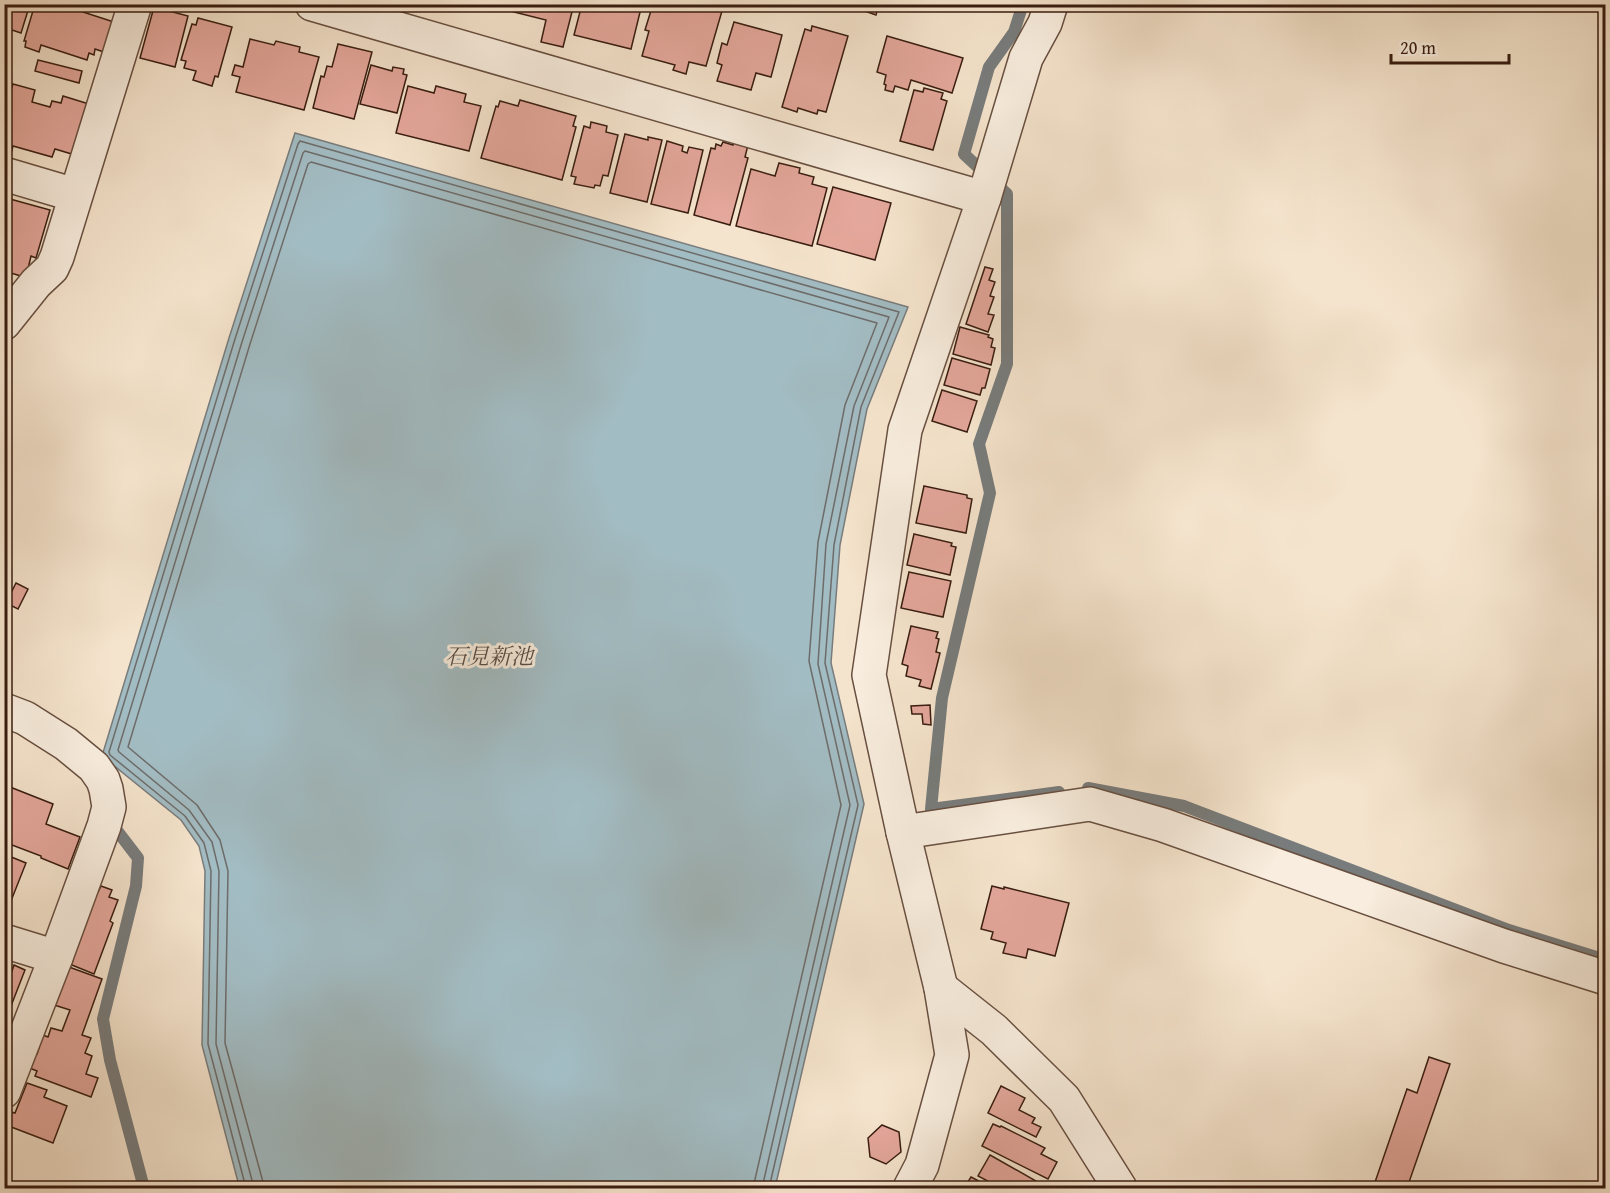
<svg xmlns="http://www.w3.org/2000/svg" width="1610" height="1193" font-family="'Gentium Book Plus','Noto Serif JP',serif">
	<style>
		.water { fill: #a2bcc3; stroke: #787c7c; stroke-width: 1.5 }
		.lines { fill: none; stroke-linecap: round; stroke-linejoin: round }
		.shore { stroke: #6e6c6a; stroke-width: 1.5 }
		.stream { stroke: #787c7c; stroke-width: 12 }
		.building { fill: #e4a79b; stroke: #391d11; stroke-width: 1.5 }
		.minor-casing { stroke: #684f40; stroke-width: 36 }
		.minor { stroke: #f8edde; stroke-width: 33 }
		.labels { text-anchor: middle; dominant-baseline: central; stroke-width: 6; stroke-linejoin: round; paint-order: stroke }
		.water-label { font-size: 22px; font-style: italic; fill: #584d46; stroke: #f8edde }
	</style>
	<rect width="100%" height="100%" fill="#f5e4cd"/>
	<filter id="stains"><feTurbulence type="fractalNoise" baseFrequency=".00333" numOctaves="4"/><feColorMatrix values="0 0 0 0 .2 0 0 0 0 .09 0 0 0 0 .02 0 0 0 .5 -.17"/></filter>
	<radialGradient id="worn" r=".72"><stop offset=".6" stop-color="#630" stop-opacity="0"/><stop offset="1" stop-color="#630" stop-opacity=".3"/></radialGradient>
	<path class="water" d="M295,133L908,307L867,409L840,545L831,663L864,804L775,1188H242L238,1182L202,1045L205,871L199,846L181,820L102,756L229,338Z"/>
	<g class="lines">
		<g class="shore">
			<path d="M246,1188L208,1044L211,871L204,843L185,816L110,755L109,752L235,339L298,144L300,141L899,312L861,407L834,545L825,663L858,805L769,1188"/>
			<path d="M254,1188L216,1044L219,871L212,842L189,810L119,752L118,750L242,342L303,153L305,151L889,317L854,406L826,544L818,664L850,805L762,1188"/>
			<path d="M263,1188V1182L225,1043L228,871L220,840L197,805L128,747L250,344L308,164L311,162L877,323L845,405L818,542L809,661L841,805L753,1188"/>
		</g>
		<g class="stream">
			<path d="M1023,4L1014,32L989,67L964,154L1007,194V364L979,444L990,493L942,698L931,809L1059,792"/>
			<path d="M1088,788L1184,806L1509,930L1606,960"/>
			<path d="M115,828L138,858L136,886L103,1019L110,1060L144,1188"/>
		</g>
	</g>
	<g class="building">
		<path d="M4,4H30L21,33L9,29L5,43Z"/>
		<path d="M35,4H82L85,5L83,12L117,23L107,53L95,49L94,55L89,53L87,60L41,45L39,52L25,47L26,41H24Z"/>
		<path d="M503,4H574L563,47L541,42L546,20L502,9Z"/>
		<path d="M582,4H642L631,49L574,35Z"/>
		<path d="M653,4H724L706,66L689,62L686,74L673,70L675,65L642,56L649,31L645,30Z"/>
		<path d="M845,4H879L876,15Z"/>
		<path d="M154,7L188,16L175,67L140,58Z"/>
		<path d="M198,18L232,27L218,77L215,76L212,86L193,80L196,71L184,68L186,61L181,60L192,24L196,25Z"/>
		<path d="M734,22L782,35L771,77L756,73L751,90L717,81L722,65L717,63L722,43L727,45Z"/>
		<path d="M812,26L848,36L826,112L818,110L817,114L798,108L797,112L782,107L805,29L811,31Z"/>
		<path d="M887,36L963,58L952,93L911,80L908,90L895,86L893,92L885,90L886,85L884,84L886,75L877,72Z"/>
		<path d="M250,39L274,45L276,41L300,47L299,52L319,57L304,110L236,92L240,77L232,75L235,65L243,67Z"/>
		<path d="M338,44L372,52L354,119L313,108L321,76L324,77L327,66L332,67Z"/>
		<path d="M38,60L82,71L79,83L35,71Z"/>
		<path d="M371,65L392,71L393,67L404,69L403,74L407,75L397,113L360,104Z"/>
		<path d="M13,84L35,90L32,102L50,107L52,101L61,103L63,96L89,104L75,155L55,149L52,157L13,146L10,157L4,155V112Z"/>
		<path d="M408,86L434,93L436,86L466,94L464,102L481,106L469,151L396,133Z"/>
		<path d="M924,88L943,93L941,99L947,101L933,150L900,141L914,90L923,92Z"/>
		<path d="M520,100L576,116L573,126L576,127L562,180L481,158L496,106L498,107L500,101L518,106Z"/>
		<path d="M591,122L607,126L606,132L618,135L608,176L603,175L600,186L595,185L594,188L574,184L576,177L571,176L584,126L590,128Z"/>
		<path d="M625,134L648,140V137L662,140L647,202L610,193Z"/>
		<path d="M735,137L749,141L745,157L748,158L730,225L694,215L711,148L715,149L716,144L721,146L723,142L733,145Z"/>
		<path d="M667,141L683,146L682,151L687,153L689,147L703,150L688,213L651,204Z"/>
		<path d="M779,163L800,168L799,173L814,177L812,184L827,188L812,246L736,226L751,169L775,176Z"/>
		<path d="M833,187L891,203L875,260L817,244Z"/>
		<path d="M10,199L50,210L36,258L31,256L27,273L23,272L21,276L4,271V219Z"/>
		<path d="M985,267L993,269L989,280L995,282L990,296L994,297L988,314L994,315L988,332L966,324Z"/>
		<path d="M960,327L989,335L988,337L993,339L991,347L995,348L991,365L953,354Z"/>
		<path d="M952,358L990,369L985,388H982L980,395L944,385Z"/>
		<path d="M942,390L977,401L967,432L932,421Z"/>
		<path d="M924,486L967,495V498L972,499L966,533L916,523Z"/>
		<path d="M914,534L952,543L951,546L956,547L950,575L907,565Z"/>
		<path d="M909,572L951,581L943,617L901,608Z"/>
		<path d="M16,583L28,589L18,609L6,603Z"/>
		<path d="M911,626L938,632L936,638L939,639L936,652L940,653L931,689L919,686L921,680L906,676L908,666L902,664Z"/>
		<path d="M930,705L931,725L923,724L922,714H912L911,706Z"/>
		<path d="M10,787L53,804L46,824L80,837L68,869L41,858V856L4,842V801Z"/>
		<path d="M4,854L26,863L9,906L4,905Z"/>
		<path d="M101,886L112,890L109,897L118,900L110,921L113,923L94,974L67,963L94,890L98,892Z"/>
		<path d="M992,886L1004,889V887L1069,903L1055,956L1028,949L1026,958L1003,953L1006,943L991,939L993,932L981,929Z"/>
		<path d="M14,965L25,970L4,1024V971L11,974Z"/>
		<path d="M69,967L102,979L82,1035L91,1038L85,1053L92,1056L86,1074L98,1078L91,1097L35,1076L37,1071L27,1067L33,1053L37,1054L43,1035L48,1037L51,1028L62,1031L70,1010L51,1004Z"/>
		<path d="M1429,1057L1450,1064L1407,1188H1373L1407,1089L1417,1093Z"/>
		<path d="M27,1083L47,1090L44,1097L67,1106L53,1143L6,1125L11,1112L15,1113Z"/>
		<path d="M1001,1086L1025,1098L1019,1110L1035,1118L1032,1123L1041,1127L1036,1137L988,1113Z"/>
		<path d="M993,1124L1000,1127L1001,1126L1045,1148L1041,1154L1057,1162L1048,1179L982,1146Z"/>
		<path d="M882,1125L899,1132L901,1152L886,1164L870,1157L868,1138Z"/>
		<path d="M990,1155L1036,1181L1034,1185L1042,1188H1001L978,1176Z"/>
		<path d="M971,1177L992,1188H964Z"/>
	</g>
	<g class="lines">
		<defs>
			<g id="minor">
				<path d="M312,4L984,198"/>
				<path d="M4,174L75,195"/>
				<path d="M4,323L36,283L52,268L57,257L135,4"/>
				<path d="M4,710L25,718L66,744L94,767L103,780L106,789L109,807L104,826L56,957L4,1091"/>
				<path d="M903,832L1090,804L1163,825L1504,946L1606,978"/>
				<path d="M4,941L56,957"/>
				<path d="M941,988L994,1030L1064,1099L1120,1188"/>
				<path d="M910,1188L922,1165L952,1055L941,988L903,832L869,675L905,430L984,198L1026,58L1045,23L1051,4"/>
			</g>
		</defs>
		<use href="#minor" class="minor-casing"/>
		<use href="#minor" class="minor"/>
	</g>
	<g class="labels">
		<g class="water-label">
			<text x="489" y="656">石見新池</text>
		</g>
	</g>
	<rect width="1610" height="1193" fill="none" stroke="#f5e4cd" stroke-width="24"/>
	<rect x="6" y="6" width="1598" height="1181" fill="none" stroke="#391d11" stroke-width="3"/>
	<rect x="12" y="12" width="1586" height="1169" fill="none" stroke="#391d11" stroke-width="1.5"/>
	<path d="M1391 54v9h118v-9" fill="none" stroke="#391d11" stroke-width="3"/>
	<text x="1400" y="54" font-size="18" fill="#391d11" stroke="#f8edde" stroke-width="4.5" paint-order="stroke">20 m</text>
	<rect width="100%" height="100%" filter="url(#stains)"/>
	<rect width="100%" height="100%" fill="url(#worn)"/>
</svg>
